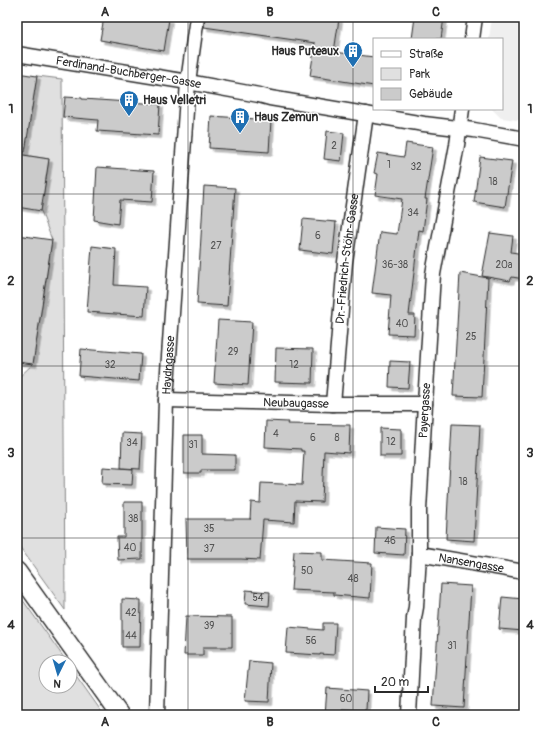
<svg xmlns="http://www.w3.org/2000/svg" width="541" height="732" font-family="Pangolin,sans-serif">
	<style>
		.built { fill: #efefef }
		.green { fill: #e0e0e0; stroke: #868686 }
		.building { fill: #cbcbcb; stroke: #2b2b2b; filter: url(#shadow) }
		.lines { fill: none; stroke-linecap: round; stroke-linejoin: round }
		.minor-casing { stroke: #2b2b2b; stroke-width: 17 }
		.tertiary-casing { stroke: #2b2b2b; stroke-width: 20 }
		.minor { stroke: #fff; stroke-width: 14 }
		.tertiary { stroke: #fff; stroke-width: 17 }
		.grid { fill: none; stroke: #2b2b2b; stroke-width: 1; stroke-opacity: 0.55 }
		.labels { text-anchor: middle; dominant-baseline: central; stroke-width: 3; stroke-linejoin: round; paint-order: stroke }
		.number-label { font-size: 10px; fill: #535353 }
		.poi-label { font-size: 12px; font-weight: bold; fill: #2b2b2b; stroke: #fff; text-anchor: start }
		.street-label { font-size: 12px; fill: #2b2b2b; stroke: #fff }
		.neatline { fill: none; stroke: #2b2b2b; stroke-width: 1.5 }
		.grid-label { font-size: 13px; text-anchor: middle; font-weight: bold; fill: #2b2b2b }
	</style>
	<defs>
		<filter id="shadow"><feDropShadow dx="3.5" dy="3.5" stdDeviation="0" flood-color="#0004"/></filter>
	</defs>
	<rect width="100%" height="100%" fill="#fff"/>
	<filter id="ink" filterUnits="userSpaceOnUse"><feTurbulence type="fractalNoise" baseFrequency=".025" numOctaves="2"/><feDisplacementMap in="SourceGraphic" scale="8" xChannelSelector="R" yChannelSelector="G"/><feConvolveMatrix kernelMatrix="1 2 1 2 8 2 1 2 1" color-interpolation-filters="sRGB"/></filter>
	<g filter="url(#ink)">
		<path class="built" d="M492,17H524V121L501,118L492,109H502V39H489Z"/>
		<g class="green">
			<path d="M37,76L62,79L65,610L17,543V379L33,364L52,240L41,211L49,159L17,154V129L28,130Z"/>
			<path d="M17,592L67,662H46V686H70V667L104,715H17Z"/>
		</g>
		<g class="building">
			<path d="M104,17H155L169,19L164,51L100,40Z"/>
			<path d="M205,17H323L339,19L334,52L374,57V86L310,76L315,43L204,27Z"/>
			<path d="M415,17H444L441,39H412Z"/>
			<path d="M17,73L37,76L25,152L17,151Z"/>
			<path d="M65,97L82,98V99L160,104L158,135L97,131L98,120L63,117Z"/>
			<path d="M211,116L271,120L269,152L209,148Z"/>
			<path d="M327,131L344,133L341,161L324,159Z"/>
			<path d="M406,143L433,147L425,199H427L423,231L419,230L409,315H415L414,335L388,334L391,295L372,293L380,232L397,234L402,199L375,195L378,174L374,173L378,153L404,157Z"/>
			<path d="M17,154L49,159L41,211L17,207Z"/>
			<path d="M480,157L512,161L505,207L474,202Z"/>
			<path d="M97,167L154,171L152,202L120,200L118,224L94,220Z"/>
			<path d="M204,186L235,188L227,306L197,304Z"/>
			<path d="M303,219L336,222L333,254L300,250Z"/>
			<path d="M490,233L513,236L511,252L524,254V279L512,277L510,281L482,276Z"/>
			<path d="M17,235L52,240L33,364L17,362Z"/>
			<path d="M92,246L116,249L114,285L146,287L144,316L87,312Z"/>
			<path d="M460,273L488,278L482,397L453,396Z"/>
			<path d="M218,320L252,322L248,385L214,383Z"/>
			<path d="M276,348L313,349L312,383L275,382Z"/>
			<path d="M81,349L141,354L139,381L79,376Z"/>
			<path d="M390,361L410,362L408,388L389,387Z"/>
			<path d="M266,421L288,422L287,424L350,425L349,453L324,451L322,502L295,501L294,522L263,520L260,560L241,559H187L186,519H251H250L251,502L260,503L261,483L302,485L304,451H301V449L265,447Z"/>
			<path d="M452,424L480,425L474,541L446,539Z"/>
			<path d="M380,428L401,429V456H380Z"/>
			<path d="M122,433L142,434L140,469L121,468Z"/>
			<path d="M184,435H202V454L235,455V470H201V473H184Z"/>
			<path d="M103,467L133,469L132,485L102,484Z"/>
			<path d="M124,502H142V559L118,560L117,537H124Z"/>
			<path d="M376,527L405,529L404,555L375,553Z"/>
			<path d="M294,551L322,552V560L372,563L370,598L334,595V592L291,590Z"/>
			<path d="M441,584L471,586L464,708L433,706Z"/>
			<path d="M246,590L270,592L269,606L245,604Z"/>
			<path d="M502,597L524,599V631L499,629Z"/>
			<path d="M122,599L141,600L140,647H122Z"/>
			<path d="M186,616L232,617V647H203V655H184Z"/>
			<path d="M323,623H336L334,655L320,654V655L286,653L288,627L323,630Z"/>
			<path d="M249,661L271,663L269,702L245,701Z"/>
			<path d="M327,688L367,691L366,710L343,709L342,715H325Z"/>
		</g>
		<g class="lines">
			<defs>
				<g id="minor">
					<path d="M472,39L475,17"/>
					<path id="s1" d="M17,54L188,82L259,95L270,98L424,124L474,130L524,139"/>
					<path id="s2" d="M166,400L333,404H425"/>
					<path id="s3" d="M333,404L345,262L366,114"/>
					<path id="s4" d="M419,554L524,572"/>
					<path id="s5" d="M157,715L166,400L188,82L197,17"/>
					<path id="s6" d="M409,715L414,618L416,607L419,554V510L425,404L433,274L457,145L462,109"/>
				</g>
				<path id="tertiary" d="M17,571L120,715"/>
			</defs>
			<use href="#minor" class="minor-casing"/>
			<use href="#tertiary" class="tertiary-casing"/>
			<use href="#minor" class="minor"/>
			<use href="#tertiary" class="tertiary"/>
		</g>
	</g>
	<path class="grid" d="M188,17V715M353,17V715M17,194H524M17,366H524M17,538H524"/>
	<defs>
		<symbol id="building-pin" viewBox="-11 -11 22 30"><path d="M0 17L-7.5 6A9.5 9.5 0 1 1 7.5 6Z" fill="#1f6fb2" stroke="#fff"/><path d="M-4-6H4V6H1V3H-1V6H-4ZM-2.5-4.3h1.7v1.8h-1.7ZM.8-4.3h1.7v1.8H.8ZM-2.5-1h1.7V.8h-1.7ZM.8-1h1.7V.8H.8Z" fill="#fff"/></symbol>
	</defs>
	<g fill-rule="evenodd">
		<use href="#building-pin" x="342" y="40" width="22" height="30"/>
		<use href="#building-pin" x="118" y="89" width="22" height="30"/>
		<use href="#building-pin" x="229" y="106" width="22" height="30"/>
	</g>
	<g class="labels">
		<g class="number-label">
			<text x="334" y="146">2</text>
			<text x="389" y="165">1</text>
			<text x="416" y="167">32</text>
			<text x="493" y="182">18</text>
			<text x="413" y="213">34</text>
			<text x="318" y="236">6</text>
			<text x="216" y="246">27</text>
			<text x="395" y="265">36-38</text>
			<text x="504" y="265">20a</text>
			<text x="402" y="324">40</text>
			<text x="471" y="337">25</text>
			<text x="233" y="352">29</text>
			<text x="110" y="365">32</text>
			<text x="294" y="365">12</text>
			<text x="276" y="434">4</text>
			<text x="313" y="438">6</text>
			<text x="337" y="438">8</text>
			<text x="391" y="442">12</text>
			<text x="132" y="443">34</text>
			<text x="193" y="445">31</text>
			<text x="463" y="482">18</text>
			<text x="133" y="519">38</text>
			<text x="209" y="529">35</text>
			<text x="390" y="541">46</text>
			<text x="130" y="548">40</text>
			<text x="209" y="549">37</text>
			<text x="307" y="571">50</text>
			<text x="353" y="579">48</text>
			<text x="258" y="598">54</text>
			<text x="131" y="613">42</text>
			<text x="209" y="626">39</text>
			<text x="131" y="636">44</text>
			<text x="311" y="641">56</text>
			<text x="452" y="646">31</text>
			<text x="346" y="699">60</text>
		</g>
		<g class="poi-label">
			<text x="339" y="51" text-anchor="end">Haus Puteaux</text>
			<text x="143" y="100">Haus Velletri</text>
			<text x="254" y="117">Haus Zemun</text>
		</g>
		<g class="street-label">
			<text stroke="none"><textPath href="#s1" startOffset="113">Ferdinand-Buchberger-Gasse</textPath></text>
			<text stroke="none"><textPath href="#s3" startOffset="146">Dr.-Friedrich-Stöhr-Gasse</textPath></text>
			<text stroke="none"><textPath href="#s5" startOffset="350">Haydngasse</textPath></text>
			<text stroke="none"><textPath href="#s2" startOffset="130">Neubaugasse</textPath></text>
			<text stroke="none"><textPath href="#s6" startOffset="305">Payergasse</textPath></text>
			<text stroke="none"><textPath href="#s4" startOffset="53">Nansengasse</textPath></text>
		</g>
	</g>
	<rect width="541" height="732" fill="none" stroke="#fff" stroke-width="44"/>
	<rect x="373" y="38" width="130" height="72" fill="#ffffff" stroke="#aaaaaa"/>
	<rect x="381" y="51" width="20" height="6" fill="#ffffff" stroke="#aaaaaa"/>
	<text x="409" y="58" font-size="12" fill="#2b2b2b">Straße</text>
	<rect x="381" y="68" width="20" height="12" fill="#e0e0e0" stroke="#aaaaaa"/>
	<text x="409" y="78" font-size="12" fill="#2b2b2b">Park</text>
	<rect x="381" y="88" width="20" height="12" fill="#cbcbcb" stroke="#aaaaaa"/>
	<text x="409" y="98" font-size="12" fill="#2b2b2b">Gebäude</text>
	<g transform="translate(58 674) rotate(185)"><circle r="19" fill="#ffffff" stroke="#aaaaaa"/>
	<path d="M0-3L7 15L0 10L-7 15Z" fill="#1f6fb2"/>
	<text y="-6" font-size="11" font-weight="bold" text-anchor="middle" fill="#2b2b2b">N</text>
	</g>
	<path d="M375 686v6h53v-6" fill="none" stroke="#2b2b2b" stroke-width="2"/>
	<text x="381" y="686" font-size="12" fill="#2b2b2b" stroke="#ffffff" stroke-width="3" paint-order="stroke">20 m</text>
	<rect x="22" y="22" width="497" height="688" class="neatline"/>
	<g class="grid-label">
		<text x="105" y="16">A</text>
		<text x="270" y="16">B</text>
		<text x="436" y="16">C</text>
		<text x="11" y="113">1</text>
		<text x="530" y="113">1</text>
		<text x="11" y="285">2</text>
		<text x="530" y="285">2</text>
		<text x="11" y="457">3</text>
		<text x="530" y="457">3</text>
		<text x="11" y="629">4</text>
		<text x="530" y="629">4</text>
		<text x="105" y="726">A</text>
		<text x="270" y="726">B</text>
		<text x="436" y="726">C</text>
	</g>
</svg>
